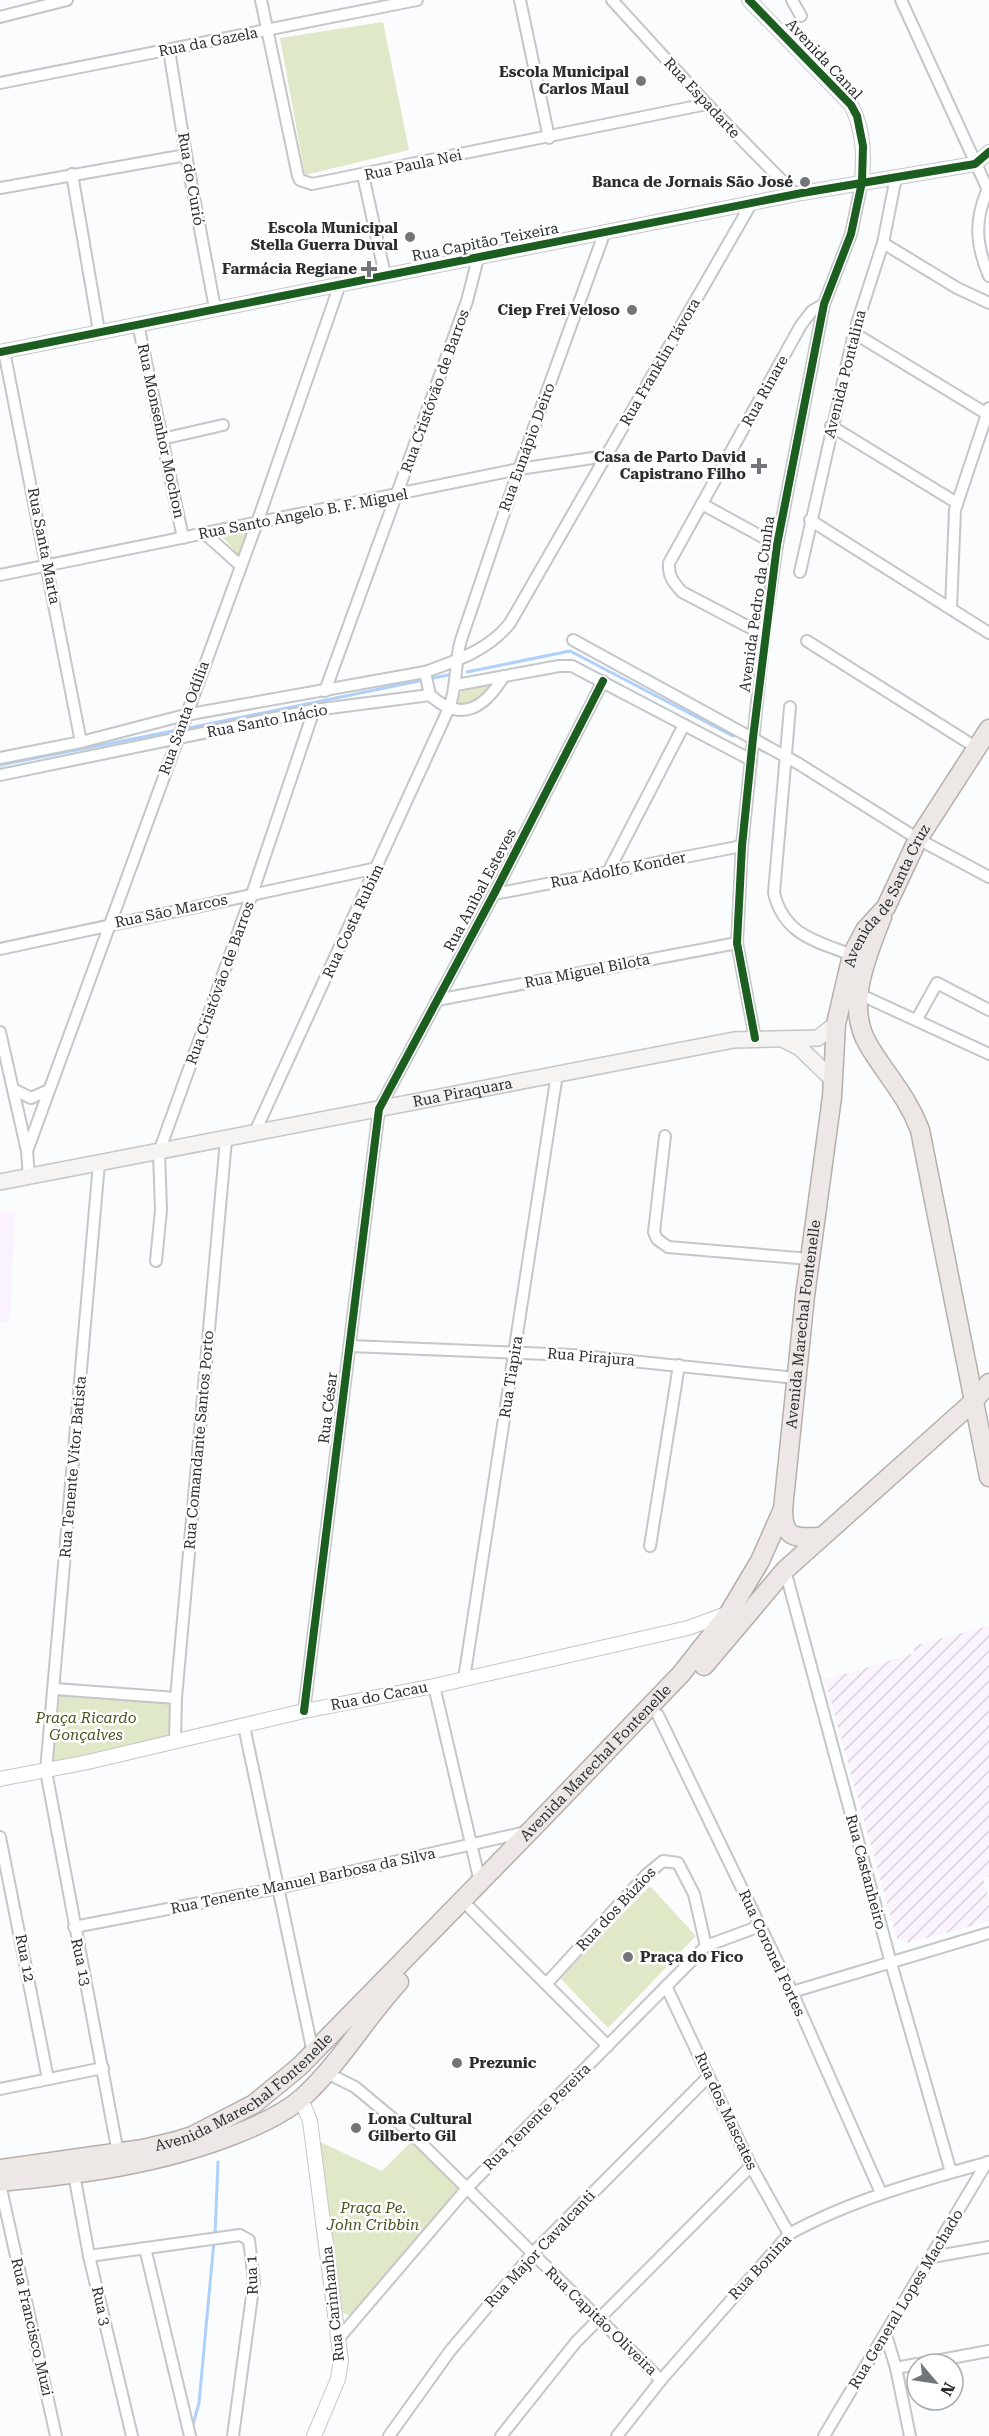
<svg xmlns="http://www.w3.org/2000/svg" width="989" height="2436" font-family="'Roboto Serif',serif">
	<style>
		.industrial { fill: url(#industrial-furrows) }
		.education { fill: #faf3ff }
		.green { fill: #e0e9c7 }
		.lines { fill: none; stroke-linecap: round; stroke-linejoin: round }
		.stream { stroke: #aed0fa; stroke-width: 3 }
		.minor-casing { stroke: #c4c6c8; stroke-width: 14 }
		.tertiary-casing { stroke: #c4c6c8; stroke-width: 16 }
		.secondary-casing { stroke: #c4c6c8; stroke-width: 18 }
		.primary-casing { stroke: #b6afab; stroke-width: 21 }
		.minor { stroke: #feffff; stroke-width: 10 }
		.tertiary { stroke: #feffff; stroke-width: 14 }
		.secondary { stroke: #f6f4f2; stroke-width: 15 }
		.primary { stroke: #ede8e6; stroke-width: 18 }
		.cycleway-casing { stroke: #fff; stroke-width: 11 }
		.cycleway { stroke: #1b5e20; stroke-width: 8 }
		.poi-dot { fill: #737679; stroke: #fff; stroke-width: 2 }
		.labels { text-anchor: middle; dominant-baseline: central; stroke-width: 5; stroke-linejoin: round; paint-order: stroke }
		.street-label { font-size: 15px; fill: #2b2e31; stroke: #fff }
		.poi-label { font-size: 15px; font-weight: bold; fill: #2b2e31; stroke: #fff; text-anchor: end }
		.park-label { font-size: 15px; font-style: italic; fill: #48531d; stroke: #fff }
	</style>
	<defs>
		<pattern id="industrial-furrows" width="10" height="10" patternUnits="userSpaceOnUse" patternTransform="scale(1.5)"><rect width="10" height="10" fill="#fbf3fe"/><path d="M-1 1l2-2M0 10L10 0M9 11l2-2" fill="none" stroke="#d7d1da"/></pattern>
	</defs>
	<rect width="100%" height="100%" fill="#fafcfe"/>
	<path class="industrial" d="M989,1626V1876L983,1878L989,1900V1921L909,1943L897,1939L825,1680L915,1653L913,1646Z"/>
	<path class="education" d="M0,1211L15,1212L10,1322H0Z"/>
	<g class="green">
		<path d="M383,22L409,150L305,175L280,38Z"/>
		<path d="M249,527L239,556L222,536Z"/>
		<path d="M493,682C487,699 472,706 454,704L463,690Z"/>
		<path d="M60,1694L170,1703L169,1739L52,1765Z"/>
		<path d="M650,1886L696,1936L608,2028L560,1978Z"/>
		<path d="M316,2140L382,2171L412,2141L461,2184L357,2314L347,2315L338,2309Z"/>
	</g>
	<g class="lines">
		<g class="stream">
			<path d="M467,672L570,651L733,736"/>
			<path d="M184,729L448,675"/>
			<path d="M759,749L765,752"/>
			<path d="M0,765L178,730"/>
			<path d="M215,2235L218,2162"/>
			<path d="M192,2428L199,2403L214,2241"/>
		</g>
		<defs>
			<g id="minor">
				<path d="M261,0L298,176L300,180L312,184L707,104"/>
				<path d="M520,0L549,138"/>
				<path d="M612,0L707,104L795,194"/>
				<path d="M792,0L801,16"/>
				<path d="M901,0L989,192"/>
				<path d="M0,17L67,0"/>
				<path d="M169,50L186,155L215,308"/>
				<path d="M0,83L417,0"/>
				<path d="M72,174L99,331"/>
				<path d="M363,175L385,275"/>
				<path d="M0,188L186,155"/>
				<path d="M987,191C974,222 976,245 989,276"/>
				<path d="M883,243L957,288L989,303"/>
				<path d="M138,324L183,538"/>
				<path d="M854,333L987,414"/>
				<path d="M4,351L81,742"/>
				<path d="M831,426L957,503"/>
				<path d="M162,439L223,425"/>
				<path d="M702,504L777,545"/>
				<path d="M810,520L989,633"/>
				<path d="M204,533L240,565"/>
				<path d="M800,572L854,333L883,243L896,177"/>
				<path d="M0,575L519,469L606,456"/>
				<path d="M951,608L955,510L989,408"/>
				<path d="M764,635L682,592C673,582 668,576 669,563L801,325L812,311L824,304"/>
				<path d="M573,640L799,764L918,839L989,877"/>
				<path d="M807,641L977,748"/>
				<path d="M425,672L430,695"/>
				<path d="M456,685L559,666H572L751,760"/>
				<path d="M325,691L467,301L478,258"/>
				<path d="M430,695C462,724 485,707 504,676"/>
				<path d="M790,707L774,893C784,935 816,941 852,955"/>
				<path d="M0,758L81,742L185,715L425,672C456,661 489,650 510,623L751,204"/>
				<path d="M0,775L314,710L430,695"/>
				<path d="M608,872L684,725"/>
				<path d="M494,894L742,846"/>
				<path d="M0,949L377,868"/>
				<path d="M859,994L989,1054"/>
				<path d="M437,1000L737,943"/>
				<path d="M917,1019L937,983L989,1010"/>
				<path d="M0,1032L27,1151L29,1177"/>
				<path d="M755,1038L737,943L742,846L764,635L777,545L824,304L851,234L862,182"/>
				<path d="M13,1089L31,1098L49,1090"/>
				<path d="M254,1134L449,708C458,685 454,663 461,640L519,469L604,234"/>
				<path d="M665,1136L654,1232L657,1239L668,1247L810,1259"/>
				<path d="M27,1151L258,520L340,284"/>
				<path d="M99,1163L46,1771L118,2153"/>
				<path d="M156,1261L161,1210L159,1152L252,894L314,710"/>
				<path d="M350,1346L573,1355L796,1378"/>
				<path d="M650,1546L679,1365"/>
				<path d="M785,1570L891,1963L951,2172"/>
				<path d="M464,1679L557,1074"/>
				<path d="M434,1686L480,1882"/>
				<path d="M55,1689L176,1698"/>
				<path d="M304,1711L379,1109L494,894L603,681"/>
				<path d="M658,1715L792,1992L881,2193"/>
				<path d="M244,1726L313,2053"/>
				<path d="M175,1741L176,1698L226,1140"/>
				<path d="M0,1837L48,2079"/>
				<path d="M470,1908L608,2046"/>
				<path d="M74,1927L278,1888L526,1832"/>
				<path d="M547,1983L646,1875L663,1861L678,1863L694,1894L706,1946"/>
				<path d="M666,1986L751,2166L789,2234"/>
				<path d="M792,1992L989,1933"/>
				<path d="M327,2073L355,2087L414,2136L661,2380"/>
				<path d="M0,2089L103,2068"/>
				<path d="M74,2174L89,2256L132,2436"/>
				<path d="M0,2184L56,2436"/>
				<path d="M145,2248L190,2436"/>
				<path d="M89,2256L240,2235L249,2240L254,2281L233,2436"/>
				<path d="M932,2257L989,2247"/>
				<path d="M886,2335L896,2368L910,2436"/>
				<path d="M339,2338L468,2187L706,1946L760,1926"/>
				<path d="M919,2364L989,2351"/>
				<path d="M896,2368L917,2364"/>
				<path d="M389,2436L450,2351L532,2254L708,2077"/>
				<path d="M501,2436L576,2342L751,2166"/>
				<path d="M617,2436L661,2380L789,2234C851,2200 920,2181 989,2162"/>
				<path d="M824,2436L987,2162"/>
			</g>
			<g id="tertiary">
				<path d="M749,0L851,105C864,130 864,155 862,182"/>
				<path d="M0,352L802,193L975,164L989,152"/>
				<path d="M0,1779L88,1762L304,1711L434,1686L688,1628L729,1613"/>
				<path d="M301,2099L310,2121L341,2361L338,2379L314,2436"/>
			</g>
			<g id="secondary">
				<path d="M786,1041L800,1048L833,1080"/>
				<path id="s1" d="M0,1182L734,1040L818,1038L836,1024"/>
			</g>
			<g id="primary">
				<path d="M882,917C867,956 844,1006 869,1046C887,1076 907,1096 920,1130L989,1477"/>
				<path d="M783,1509C783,1539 795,1538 820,1537"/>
				<path d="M704,1666L785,1570L973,1402L989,1383"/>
				<path id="s2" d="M0,2169L143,2149L176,2141L192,2136L254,2104L299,2067L531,1830L681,1674L729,1613L760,1561L783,1509L805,1296L832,1097L836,1024L852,955L865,930L886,907L918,839L989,729"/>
				<path d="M0,2182C81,2174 159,2165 236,2134C259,2125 284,2114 303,2097C340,2063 365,2019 399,1982"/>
			</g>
		</defs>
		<use href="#minor" class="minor-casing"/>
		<use href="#tertiary" class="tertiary-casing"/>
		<use href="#secondary" class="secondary-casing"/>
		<use href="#primary" class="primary-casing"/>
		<use href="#minor" class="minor"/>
		<use href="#tertiary" class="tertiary"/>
		<use href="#secondary" class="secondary"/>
		<use href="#primary" class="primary"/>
		<defs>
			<g id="cycleway">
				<path d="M749,0L851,105L857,116L863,146L862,182L851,234L824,304L777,545L753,738L742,846L737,943L755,1038"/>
				<path d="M0,352L802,193L975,164L989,152"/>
				<path d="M304,1711L379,1109L494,894L603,681"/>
			</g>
		</defs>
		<use href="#cycleway" class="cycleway-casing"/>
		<use href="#cycleway" class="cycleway"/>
	</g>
	<g class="poi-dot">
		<circle cx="641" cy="81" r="6"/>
		<circle cx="805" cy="182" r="6"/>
		<circle cx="410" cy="237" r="6"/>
		<path d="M366 260h6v6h6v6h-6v6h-6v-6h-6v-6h6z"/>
		<circle cx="632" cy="310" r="6"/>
		<path d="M756 457h6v6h6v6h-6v6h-6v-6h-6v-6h6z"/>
		<circle cx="628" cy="1957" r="6"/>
		<circle cx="457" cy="2063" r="6"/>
		<circle cx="356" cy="2128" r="6"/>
	</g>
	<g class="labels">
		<g class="street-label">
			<text transform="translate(208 42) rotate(-11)">Rua da Gazela</text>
			<text transform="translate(824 59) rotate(47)">Avenida Canal</text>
			<text transform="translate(702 98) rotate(47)">Rua Espadarte</text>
			<text transform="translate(413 165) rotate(-12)">Rua Paula Nei</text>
			<text transform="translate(191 179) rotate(80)">Rua do Curió</text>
			<text transform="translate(485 242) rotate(-11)">Rua Capitão Teixeira</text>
			<text transform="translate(660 362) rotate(-60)">Rua Franklin Távora</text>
			<text transform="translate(845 374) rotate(-76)">Avenida Pontalina</text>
			<text transform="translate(435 391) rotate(-70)">Rua Cristóvão de Barros</text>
			<text transform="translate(765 391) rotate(-61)">Rua Rinare</text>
			<text transform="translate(161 431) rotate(78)">Rua Monsenhor Mochon</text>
			<text transform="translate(527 447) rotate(-70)">Rua Eunápio Deiro</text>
			<text transform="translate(303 514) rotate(-11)">Rua Santo Angelo B. F. Miguel</text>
			<text transform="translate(44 546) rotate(79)">Rua Santa Marta</text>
			<text transform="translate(757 604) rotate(-82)">Avenida Pedro da Cunha</text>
			<text transform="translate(184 718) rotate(-70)">Rua Santa Odília</text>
			<text transform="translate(267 721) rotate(-11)">Rua Santo Inácio</text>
			<text transform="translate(618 870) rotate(-11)">Rua Adolfo Konder</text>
			<text transform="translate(480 890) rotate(-62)">Rua Anibal Esteves</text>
			<text stroke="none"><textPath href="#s2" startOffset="1694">Avenida de Santa Cruz</textPath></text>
			<text transform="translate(171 911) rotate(-12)">Rua Sāo Marcos</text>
			<text transform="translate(353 921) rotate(-65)">Rua Costa Rubim</text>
			<text transform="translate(587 971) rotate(-11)">Rua Miguel Bilota</text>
			<text transform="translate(220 983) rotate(-70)">Rua Cristóvão de Barros</text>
			<text stroke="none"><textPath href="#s1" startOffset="471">Rua Piraquara</textPath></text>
			<text stroke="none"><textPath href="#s2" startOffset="1252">Avenida Marechal Fontenelle</textPath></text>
			<text transform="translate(591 1357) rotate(5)">Rua Pirajura</text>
			<text transform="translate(511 1377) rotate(-81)">Rua Tiapira</text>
			<text transform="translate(328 1408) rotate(-83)">Rua César</text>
			<text transform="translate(199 1440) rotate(-85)">Rua Comandante Santos Porto</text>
			<text transform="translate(73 1467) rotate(-85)">Rua Tenente Vítor Batista</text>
			<text transform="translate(379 1696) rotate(-11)">Rua do Cacau</text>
			<text stroke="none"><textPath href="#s2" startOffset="748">Avenida Marechal Fontenelle</textPath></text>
			<text transform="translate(866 1872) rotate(75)">Rua Castanheiro</text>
			<text transform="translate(303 1881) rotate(-12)">Rua Tenente Manuel Barbosa da Silva</text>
			<text transform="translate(616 1909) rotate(-47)">Rua dos Búzios</text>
			<text transform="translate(772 1953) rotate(65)">Rua Coronel Fortes</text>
			<text transform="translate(25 1958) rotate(79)">Rua 12</text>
			<text transform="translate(81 1962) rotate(78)">Rua 13</text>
			<text stroke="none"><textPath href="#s2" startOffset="262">Avenida Marechal Fontenelle</textPath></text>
			<text transform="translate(726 2111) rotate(65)">Rua dos Mascates</text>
			<text transform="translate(537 2117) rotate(-45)">Rua Tenente Pereira</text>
			<text transform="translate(540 2249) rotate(-47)">Rua Major Cavalcanti</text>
			<text transform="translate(760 2267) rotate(-47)">Rua Bonina</text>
			<text transform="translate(252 2275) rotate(-92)">Rua 1</text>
			<text transform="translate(906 2299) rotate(-59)">Rua General Lopes Machado</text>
			<text transform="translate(333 2304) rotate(-96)">Rua Carinhanha</text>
			<text transform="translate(101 2306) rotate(77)">Rua 3</text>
			<text transform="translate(601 2321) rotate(44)">Rua Capitão Oliveira</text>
			<text transform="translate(32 2327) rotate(77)">Rua Francisco Muzi</text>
		</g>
		<g class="poi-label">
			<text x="629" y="72">Escola Municipal<tspan x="629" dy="17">Carlos Maul</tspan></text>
			<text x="793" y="182">Banca de Jornais São José</text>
			<text x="398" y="228">Escola Municipal<tspan x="398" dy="17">Stella Guerra Duval</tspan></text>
			<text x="357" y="269">Farmácia Regiane</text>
			<text x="620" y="310">Ciep Frei Veloso</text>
			<text x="746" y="457">Casa de Parto David<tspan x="746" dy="17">Capistrano Filho</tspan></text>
			<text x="640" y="1957" text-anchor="start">Praça do Fico</text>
			<text x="469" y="2063" text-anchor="start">Prezunic</text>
			<text x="368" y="2119" text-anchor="start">Lona Cultural<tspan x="368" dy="17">Gilberto Gil</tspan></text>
		</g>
		<g class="park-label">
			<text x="86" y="1718">Praça Ricardo<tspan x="86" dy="17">Gonçalves</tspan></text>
			<text x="373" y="2208">Praça Pe.<tspan x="373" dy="17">John Cribbin</tspan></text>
		</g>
	</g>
	<g transform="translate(935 2382) rotate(119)"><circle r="28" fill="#ffffff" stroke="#aaabad" stroke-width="1.5"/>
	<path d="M0-4.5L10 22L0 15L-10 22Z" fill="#737679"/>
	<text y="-9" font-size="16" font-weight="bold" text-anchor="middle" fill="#2b2e31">N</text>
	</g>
</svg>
